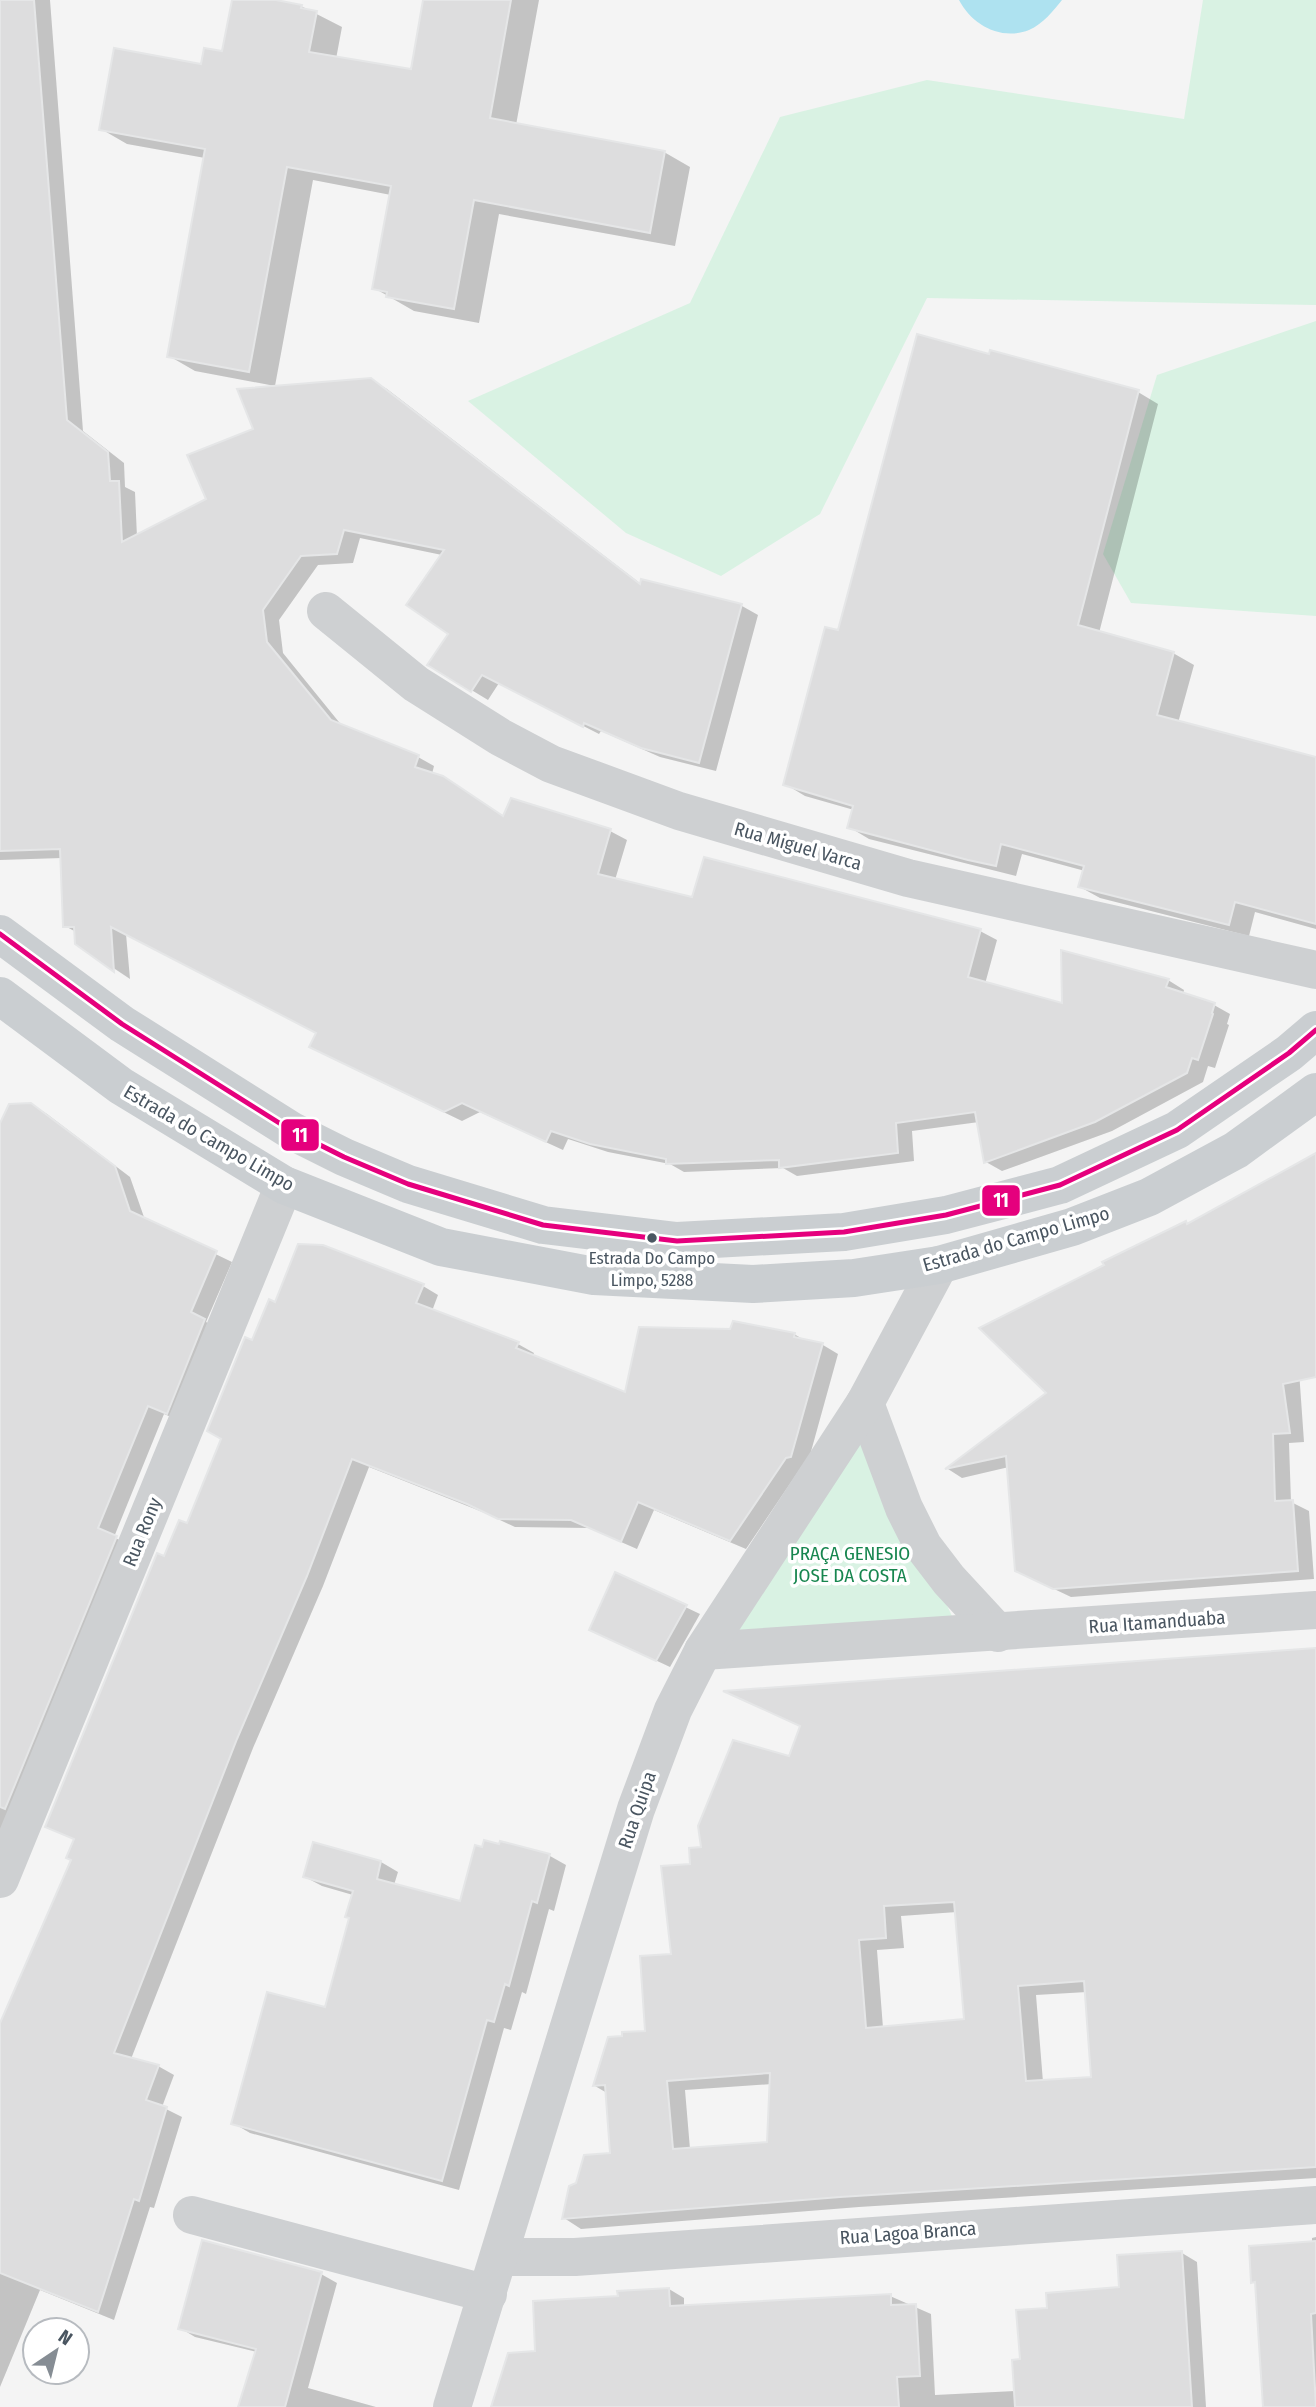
<svg xmlns="http://www.w3.org/2000/svg" width="1316" height="2407" font-family="'Fira Sans Condensed',sans-serif">
	<style>
		.green { fill: #d9f2e3 }
		.water { fill: #aee2f0 }
		.shadow { fill: #0003; fill-rule: evenodd }
		.building { fill: #ddddde; stroke: #e5e6e7; stroke-width: 2; fill-rule: evenodd }
		.lines { fill: none; stroke-linecap: round; stroke-linejoin: round }
		.minor { stroke: #ced0d2; stroke-width: 38 }
		.major { stroke: #caced1; stroke-width: 38 }
		.bus-1-casing { stroke: #fff; stroke-width: 10 }
		.bus-1 { stroke: #e5007d; stroke-width: 5 }
		.bus-dot { fill: #4a5661; stroke: #fff; stroke-width: 2.5 }
		.labels { text-anchor: middle; dominant-baseline: central; stroke-width: 7; stroke-linejoin: round; paint-order: stroke }
		.bus-label { font-size: 17px; fill: #4a5661; stroke: #fff }
		.street-label { font-size: 19px; fill: #4a5661; stroke: #fff }
		.park-label { font-size: 19px; fill: #17864f; stroke: #fff }
		.line-badge { stroke: #fff; stroke-width: 2.5 }
		.badge-label { font-size: 19px; text-anchor: middle; font-weight: bold; fill: #fff }
	</style>
	<rect width="100%" height="100%" fill="#f4f4f4"/>
	<g class="green">
		<path d="M1203,0H1316V305L927,298L820,514L721,576L626,533L468,401L690,303L780,117L927,80L1184,119Z"/>
		<path d="M1316,321V616L1131,603L1103,554L1157,375Z"/>
		<path d="M862,1420L957,1627L715,1641Z"/>
	</g>
	<path class="water" d="M959,0H1062C1053,11 1043,24 1029,30C1001,41 972,25 959,0Z"/>
	<g class="shadow">
		<path d="M0,0H50L83,431L124,463L125,487L135,492L137,537L208,499L255,430L370,379L387,389L641,584L642,581L742,606L758,615L716,771L660,757L601,731L599,734L499,683L488,700L430,665L450,633L442,555L360,538L353,563L318,565L279,620L283,653L343,727L418,757L434,766L432,774L504,817L610,831L627,840L615,880L694,900L705,859L980,931L997,940L985,984L1064,1005L1168,980L1184,990L1183,994L1214,1005L1230,1014L1227,1024L1229,1025L1215,1068L1208,1066L1203,1082L1112,1131L1002,1171L986,1162L979,1122L912,1131L914,1161L797,1176L783,1168L684,1172L670,1164L608,1152L568,1139L563,1150L480,1112L462,1121L327,1056L311,1047L318,1033L126,934L130,979L76,943V932L65,926L62,858L0,860Z"/>
		<path d="M234,0H267L301,6L342,27L336,59L412,71L425,0H539L516,125L664,152L690,167L675,246L499,214L479,323L414,311L374,288L391,195L313,180L275,386L195,371L169,356L205,158L127,144L101,129L224,53Z"/>
		<path d="M1138,392L1158,404L1099,633L1173,653L1194,665L1178,723L1316,759V929L1255,912L1249,936L1100,898L1080,887L1085,871L1022,854L1016,876L869,839L849,827L854,810L805,796L785,784L839,632Z"/>
		<path d="M31,1104L47,1114L130,1177L145,1220L232,1262L206,1322L220,1330L183,1422L164,1414L114,1537L132,1547L0,1854V1128Z"/>
		<path d="M1316,1155V1327L1296,1328L1304,1442L1289,1443L1291,1502L1309,1511L1314,1579L1071,1597L1033,1579L1009,1467L962,1478L948,1469L1049,1393L1186,1223L1189,1225Z"/>
		<path d="M423,1286L438,1295L432,1311L518,1344L534,1353L532,1357L626,1394L794,1334L806,1341L823,1345L838,1354L807,1466H802L746,1549L654,1510L637,1549L589,1528L515,1527L485,1513L369,1467L323,1586L253,1748L131,2059L158,2066L174,2075L162,2107L182,2117L154,2208L150,2207L114,2320L40,2290L0,2387V2027L73,1860L75,1840L47,1826L165,1558L188,1525L223,1439L253,1343L276,1304Z"/>
		<path d="M616,1574L700,1614L670,1667L591,1630Z"/>
		<path d="M1316,1649V2178L859,2207L581,2229L564,2218L577,2184L611,2155L607,2093L595,2086L646,2032L673,1956L692,1865L703,1849L790,1758L801,1727L729,1693ZM957,1912L965,2021L883,2028L877,1950L904,1948L901,1916ZM1087,1992L1093,2078L1043,2082L1036,1995ZM772,2084L769,2144L690,2149L685,2090Z"/>
		<path d="M314,1844L381,1862L398,1872L394,1885L461,1903L550,1856L566,1865L554,1911L549,1909L526,1994L522,1992L511,2030L504,2028L459,2190L250,2133L233,2123L326,2010L351,1919L353,1895L322,1886L305,1877Z"/>
		<path d="M1316,2237V2407H1265L1257,2284L1253,2282L1312,2243V2238Z"/>
		<path d="M1182,2253L1197,2262L1206,2407H493L537,2353L619,2298L669,2289L684,2298V2307L890,2296L931,2314L935,2395L1015,2391L1022,2361L1049,2310L1121,2289Z"/>
		<path d="M321,2274L337,2283L308,2388L376,2407H240L257,2352L195,2337L180,2328Z"/>
	</g>
	<g class="building">
		<path d="M0,0H34L67,420L108,452L110,481H119L122,542L206,499L187,455L253,429L237,389L371,378L640,584L641,579L742,604L699,763L641,748L584,723L583,727L482,675L471,692L429,666L427,665L448,634L406,605L444,550L344,530L337,554L301,556L263,610L267,642L331,720L419,755L415,767L443,776L503,816L511,798L611,829L598,874L692,897L704,857L981,929L968,977L1062,1003L1061,950L1169,979L1166,987L1215,1003L1212,1013L1213,1014L1198,1060L1192,1058L1187,1073L1095,1122L984,1163L975,1112L896,1123L898,1153L779,1168V1160L666,1164V1159L590,1144L551,1131L546,1142L462,1103L444,1112L309,1047L316,1033L111,927L114,972L75,944L74,927H63L60,849L0,851Z"/>
		<path d="M232,0H276L302,5L301,8L317,11L309,52L411,69L423,0H511L490,118L665,151L650,233L474,200L454,309L386,297L387,292L372,289L391,186L287,167L249,372L167,357L205,149L99,130L114,48L201,64L204,48L222,51Z"/>
		<path d="M917,334L989,354L990,350L1139,390L1078,625L1174,652L1157,715L1316,757V924L1235,902L1229,925L1078,887L1084,866L1001,844L996,866L968,860L847,828L853,806L783,785L825,627L838,630Z"/>
		<path d="M31,1103L115,1166L130,1211L217,1251L191,1312L205,1319L167,1414L148,1406L98,1528L117,1536L5,1809L0,1807V1123L9,1104Z"/>
		<path d="M1316,1153V1377L1283,1384L1290,1433L1273,1434L1275,1501L1293,1500L1298,1571L1053,1589L1015,1571L1006,1456L945,1469L1046,1393L979,1328L1104,1265L1102,1262L1186,1221L1187,1224Z"/>
		<path d="M298,1244L323,1245L424,1284L416,1303L519,1342L516,1348L625,1392L639,1327L730,1329L733,1321L795,1333L794,1337L823,1343L791,1457L786,1458L730,1541L638,1502L621,1542L571,1520L498,1519L467,1504L352,1459L307,1576L237,1739L114,2053L159,2065L146,2100L167,2107L139,2201L134,2199L98,2312L0,2273V2023L71,1860L66,1858L74,1839L45,1827L157,1553L164,1556L179,1520L187,1523L221,1439L207,1431L245,1337L252,1340L269,1299L275,1302Z"/>
		<path d="M615,1572L687,1605L656,1661L589,1630Z"/>
		<path d="M1316,1648V2167L840,2197L562,2219L569,2186L576,2183L584,2155L610,2153L605,2085L593,2086L608,2037L622,2036V2032L645,2031L640,1956L671,1954L661,1866L690,1864L689,1848L701,1847L698,1826L733,1740L789,1756L800,1726L723,1691ZM954,1902L964,2019L866,2028L859,1940L886,1938L884,1906ZM1084,1981L1091,2077L1026,2081L1018,1986ZM770,2073L767,2142L673,2149L667,2081Z"/>
		<path d="M484,1840L499,1844L500,1841L550,1854L537,1903L532,1901L509,1986L505,1984L494,2022L487,2020L442,2181L231,2124L267,1992L325,2007L349,1918L345,1917L353,1891L303,1877L313,1842L381,1861L377,1879L460,1901L475,1845L482,1847Z"/>
		<path d="M202,2240L322,2272L285,2407H238L256,2349L178,2329Z"/>
		<path d="M1316,2241V2313L1311,2314L1316,2407H1263L1255,2282L1251,2283L1249,2246Z"/>
		<path d="M1182,2251L1192,2407H1015L1012,2360L1020,2359L1016,2310L1047,2308L1046,2293L1119,2287L1117,2255Z"/>
		<path d="M669,2288L670,2306L891,2294V2305L916,2304L920,2376L897,2377L899,2407H491L508,2353L535,2351L533,2301L618,2296L617,2291Z"/>
	</g>
	<g class="lines">
		<g class="minor">
			<path d="M326,611L416,684L500,737L551,764L679,811L908,878L1316,970"/>
			<path d="M865,1403L904,1508L923,1546L949,1580L998,1633"/>
			<path d="M703,1651L1316,1610"/>
			<path d="M0,1879L284,1185"/>
			<path d="M192,2215L488,2294"/>
			<path d="M500,2257H575L1316,2205"/>
			<path d="M452,2407L636,1809L673,1710L703,1651L865,1403L939,1265"/>
		</g>
		<g class="major">
			<path d="M0,934L122,1024L292,1131L344,1157L408,1184L543,1225L677,1241L844,1232L946,1215L1060,1185L1177,1130L1289,1053L1316,1030"/>
			<path d="M0,996L121,1086L284,1185L441,1247L594,1276L753,1284L854,1278L939,1265L1072,1227L1149,1197L1236,1150L1316,1092"/>
		</g>
		<defs>
			<path id="bus-1" d="M0,934L122,1024L292,1131L344,1157L408,1184L543,1225L677,1241L844,1232L946,1215L1060,1185L1177,1130L1289,1053L1316,1030"/>
		</defs>
		<use href="#bus-1" class="bus-1-casing"/>
		<use href="#bus-1" class="bus-1"/>
	</g>
	<circle class="bus-dot" cx="652" cy="1238" r="6"/>
	<g class="labels">
		<g class="bus-label">
			<text x="652" y="1258">Estrada Do Campo<tspan x="652" dy="22">Limpo, 5288</tspan></text>
		</g>
		<g class="street-label">
			<text transform="translate(798 846) rotate(16)">Rua Miguel Varca</text>
			<text transform="translate(209 1138) rotate(30)">Estrada do Campo Limpo</text>
			<text transform="translate(1016 1239) rotate(-16)">Estrada do Campo Limpo</text>
			<text transform="translate(142 1532) rotate(-68)">Rua Rony</text>
			<text transform="translate(1157 1622) rotate(-4)">Rua Itamanduaba</text>
			<text transform="translate(637 1810) rotate(-71)">Rua Quipa</text>
			<text transform="translate(908 2233) rotate(-4)">Rua Lagoa Branca</text>
		</g>
		<g class="park-label">
			<text x="850" y="1553">PRAÇA GENESIO<tspan x="850" dy="22">JOSE DA COSTA</tspan></text>
		</g>
	</g>
	<g class="line-badge">
		<rect x="280" y="1118" width="40" height="34" rx="7" fill="#e5007d"/>
		<rect x="981" y="1184" width="40" height="33" rx="7" fill="#e5007d"/>
	</g>
	<g class="badge-label">
		<text x="300" y="1142">11</text>
		<text x="1001" y="1207">11</text>
	</g>
	<g transform="translate(56 2351) rotate(35)"><circle r="33" fill="#ffffff" stroke="#b7bbc0" stroke-width="2"/>
	<path d="M0-5L12 26L0 18L-12 26Z" fill="#868d94"/>
	<text y="-10" font-size="19" font-weight="bold" text-anchor="middle" fill="#4a5661">N</text>
	</g>
</svg>
